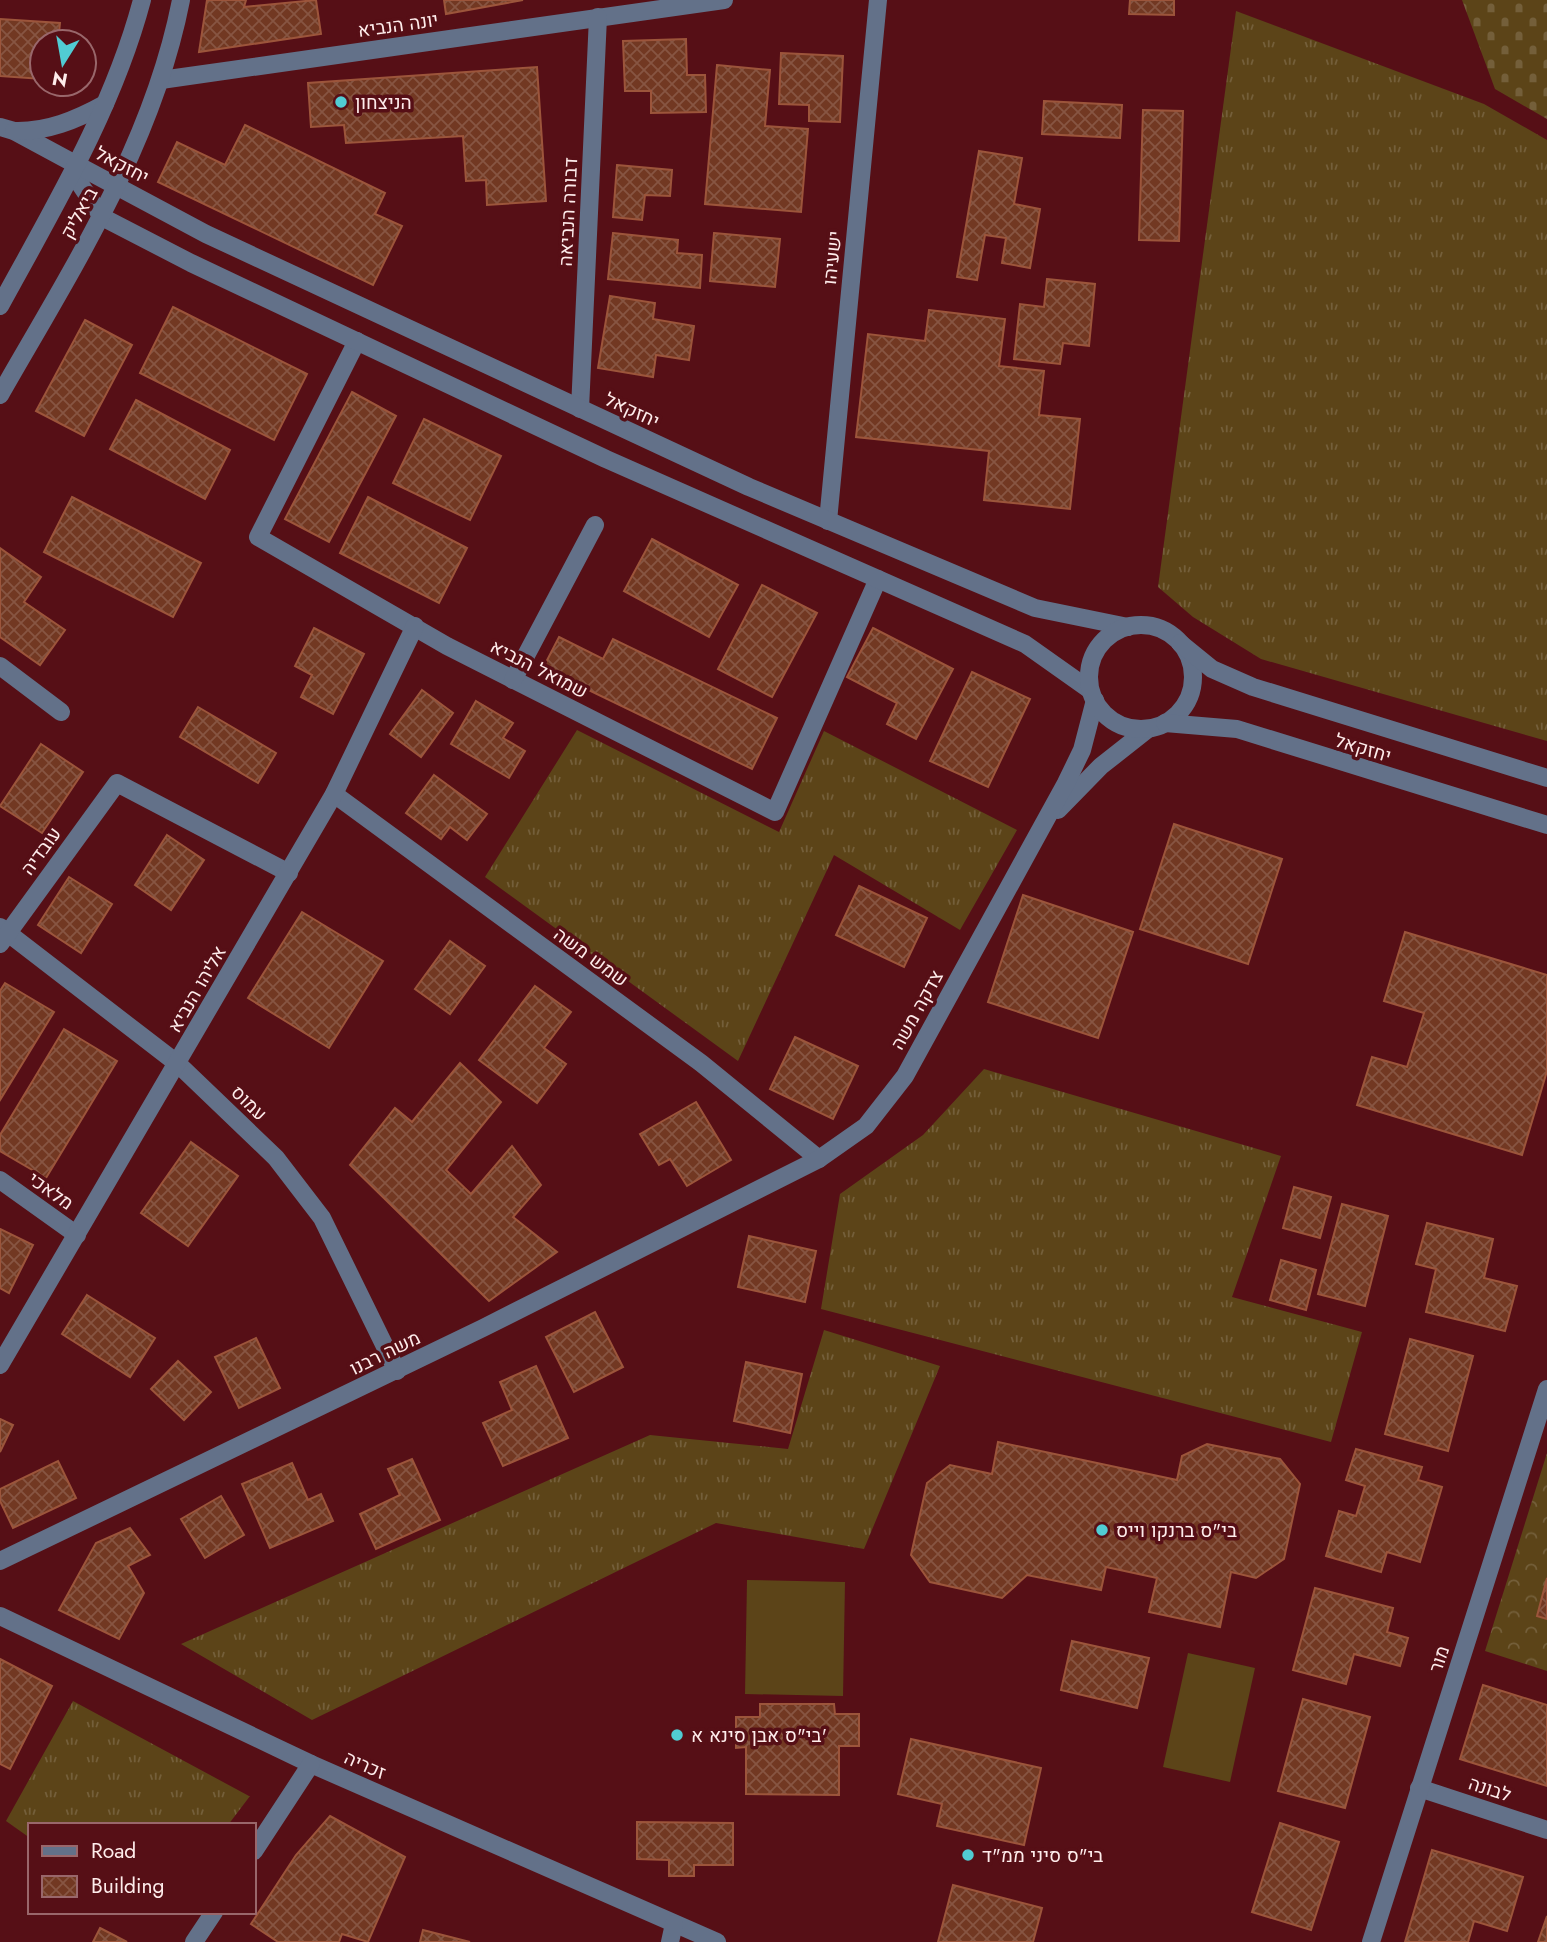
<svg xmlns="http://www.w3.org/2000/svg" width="1547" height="1942" font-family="Jost,Heebo,sans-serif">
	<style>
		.grass { fill: url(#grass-tufts) }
		.forest { fill: url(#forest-crowns) }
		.cemetery { fill: url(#cemetery-stones) }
		.garden { fill: #5c4418 }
		.building { fill: url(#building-cross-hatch); stroke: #9c553b; stroke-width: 2 }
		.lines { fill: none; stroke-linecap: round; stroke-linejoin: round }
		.minor { stroke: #637189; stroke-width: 18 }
		.tertiary { stroke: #637189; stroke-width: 18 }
		.poi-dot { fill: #51ccd3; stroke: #560f16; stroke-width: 2.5 }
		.labels { text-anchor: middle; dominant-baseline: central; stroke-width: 7; stroke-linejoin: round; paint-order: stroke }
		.street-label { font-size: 19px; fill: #feeceb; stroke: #560f16 }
		.poi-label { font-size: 19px; fill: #feeceb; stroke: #560f16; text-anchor: start }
	</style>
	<defs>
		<pattern id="grass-tufts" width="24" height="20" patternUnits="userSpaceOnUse" patternTransform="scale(1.75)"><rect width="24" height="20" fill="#5c4418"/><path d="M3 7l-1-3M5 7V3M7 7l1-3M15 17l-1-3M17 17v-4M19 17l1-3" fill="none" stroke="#745f3a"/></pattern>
		<pattern id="forest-crowns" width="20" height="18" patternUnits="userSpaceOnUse" patternTransform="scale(1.75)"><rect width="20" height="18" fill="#5c4418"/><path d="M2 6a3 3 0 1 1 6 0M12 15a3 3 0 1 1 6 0" fill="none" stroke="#745f3a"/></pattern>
		<pattern id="cemetery-stones" width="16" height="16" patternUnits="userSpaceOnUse" patternTransform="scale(1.75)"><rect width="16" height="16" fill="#5c4418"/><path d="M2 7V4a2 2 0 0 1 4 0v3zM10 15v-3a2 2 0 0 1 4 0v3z" fill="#745f3a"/></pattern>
		<pattern id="building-cross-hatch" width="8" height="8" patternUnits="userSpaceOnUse" patternTransform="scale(1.75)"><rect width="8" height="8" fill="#723822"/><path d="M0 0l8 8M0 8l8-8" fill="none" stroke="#875542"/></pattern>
	</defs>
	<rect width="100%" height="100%" fill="#560f16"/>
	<g class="grass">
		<path d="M1236,11L1484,104L1547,140V741L1261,659L1193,617L1158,587Z"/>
		<path d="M577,730L779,832L824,731L1017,830L960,930L834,855L738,1061L485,877Z"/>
		<path d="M984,1069L1281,1156L1232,1297L1362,1332L1331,1442L821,1309L840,1194L923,1135Z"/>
		<path d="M824,1330L940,1366L864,1549L716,1523L312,1720L181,1644L650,1435L788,1449Z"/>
		<path d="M73,1701L249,1796H250L228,1825H30V1838L6,1821Z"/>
	</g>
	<path class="forest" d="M1547,1453V1671L1485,1651Z"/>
	<path class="cemetery" d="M1462,0H1547V119L1495,89Z"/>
	<g class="garden">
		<path d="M747,1580L845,1582L843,1696L745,1694Z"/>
		<path d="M1188,1653L1255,1668L1230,1782L1163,1767Z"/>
	</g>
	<g class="building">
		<path d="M207,0H246L244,7L316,0L321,34L199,52Z"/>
		<path d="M444,0H523L446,14Z"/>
		<path d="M1130,0H1174V15L1129,14Z"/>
		<path d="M0,19L60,23L58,42H42V79L0,76Z"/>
		<path d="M686,39L687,75H705L706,112L651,113V91H625L623,41Z"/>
		<path d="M781,53L843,56L840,122L809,121V105L779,104Z"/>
		<path d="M717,65L770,70L765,126L808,129L801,212L705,204Z"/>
		<path d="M537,67L546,201L487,205L486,180L466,181L463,136L346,143L344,125L311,127L308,83Z"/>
		<path d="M1044,101L1122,105L1120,138L1042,134Z"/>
		<path d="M1143,110L1183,111L1179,241L1139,240Z"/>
		<path d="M245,125L385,193L375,214L402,226L373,285L158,182L177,142L225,165Z"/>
		<path d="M979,151L1022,158L1014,204L1040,209L1030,268L1002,263L1006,238L985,235L977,280L957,277Z"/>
		<path d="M617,165L672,170L670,196L645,195L642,220L613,217Z"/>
		<path d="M613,233L678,240L677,253L702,255L700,288L608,279Z"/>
		<path d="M714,233L780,239L775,287L710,281Z"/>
		<path d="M1047,279L1095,284L1089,346L1063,343L1060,364L1014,359L1020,304L1044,307Z"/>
		<path d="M610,296L655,303L653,319L694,326L689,360L656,355L653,377L598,368Z"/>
		<path d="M173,307L307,374L274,440L140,373Z"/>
		<path d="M929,310L1005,319L999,366L1044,371L1039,415L1080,419L1070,509L984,500L989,451L856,437L868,334L925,341Z"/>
		<path d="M85,320L132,345L84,436L36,411Z"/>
		<path d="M352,392L396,416L329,542L285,519Z"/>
		<path d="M136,400L230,450L205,499L110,449Z"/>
		<path d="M424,419L501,456L470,520L393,483Z"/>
		<path d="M72,497L201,563L173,617L44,552Z"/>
		<path d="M368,497L467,548L439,603L340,553Z"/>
		<path d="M652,539L738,585L709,637L624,591Z"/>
		<path d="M0,548L41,577L24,602L65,630L40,665L0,637Z"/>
		<path d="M762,585L817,613L772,697L718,669Z"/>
		<path d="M314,628L364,654L333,714L301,697L312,675L295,666Z"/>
		<path d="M873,628L953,669L916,739L887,724L897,703L847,677Z"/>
		<path d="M559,637L603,659L613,639L777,718L752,769L543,668Z"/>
		<path d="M972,672L1030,699L988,787L930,761Z"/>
		<path d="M422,690L453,713L421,757L390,734Z"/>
		<path d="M476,701L513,723L503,738L525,751L509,778L451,744Z"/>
		<path d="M198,707L276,753L258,783L180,737Z"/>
		<path d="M41,744L83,772L42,833L0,806Z"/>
		<path d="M434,775L487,814L467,840L450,827L441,839L406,813Z"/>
		<path d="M1174,824L1282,859L1248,964L1140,929Z"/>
		<path d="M167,835L204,860L171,910L135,885Z"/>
		<path d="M69,877L112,904L81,953L38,925Z"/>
		<path d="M859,886L927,918L904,967L836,935Z"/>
		<path d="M1023,895L1133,932L1098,1038L988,1002Z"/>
		<path d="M302,912L383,961L329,1048L248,998Z"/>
		<path d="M1405,932L1547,975V1071L1522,1155L1357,1105L1372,1057L1407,1067L1424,1013L1384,1001Z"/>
		<path d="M450,941L485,966L450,1014L415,989Z"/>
		<path d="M5,983L54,1012L0,1100V991Z"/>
		<path d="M535,986L571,1012L544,1048L566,1064L537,1103L479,1060Z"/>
		<path d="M64,1029L117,1061L46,1178L0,1151V1135Z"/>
		<path d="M795,1037L858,1066L833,1119L770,1089Z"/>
		<path d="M460,1063L501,1102L446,1170L471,1194L512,1146L541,1185L513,1217L557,1252L489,1301L350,1165L395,1108L412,1122Z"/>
		<path d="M696,1102L731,1160L687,1186L670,1159L659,1165L640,1134Z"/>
		<path d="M191,1142L238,1176L188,1246L141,1213Z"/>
		<path d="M1294,1187L1331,1197L1320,1238L1283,1228Z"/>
		<path d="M1342,1204L1388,1216L1365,1306L1318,1294Z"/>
		<path d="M1427,1223L1493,1239L1484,1278L1517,1286L1505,1331L1426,1312L1436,1269L1416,1264Z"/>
		<path d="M0,1229L33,1245L9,1293L0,1288Z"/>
		<path d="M749,1236L816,1251L805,1302L738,1287Z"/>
		<path d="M1281,1260L1316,1270L1306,1310L1270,1300Z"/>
		<path d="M87,1295L155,1338L130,1377L62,1334Z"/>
		<path d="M595,1312L623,1367L574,1392L546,1337Z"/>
		<path d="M256,1338L280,1388L239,1408L215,1357Z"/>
		<path d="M1410,1339L1473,1356L1448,1451L1385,1434Z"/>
		<path d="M178,1361L211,1392L184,1420L151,1389Z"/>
		<path d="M746,1362L802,1374L790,1433L734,1421Z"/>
		<path d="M536,1366L568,1438L503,1466L483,1423L512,1410L500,1382Z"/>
		<path d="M0,1419L13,1425L0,1452Z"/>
		<path d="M998,1442L1177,1480L1182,1456L1207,1444L1280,1459L1300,1484L1284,1559L1256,1578L1231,1572L1220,1627L1149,1612L1157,1578L1106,1567L1101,1590L1027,1575L1002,1598L930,1582L911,1555L927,1483L950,1465L992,1474Z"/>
		<path d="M1356,1449L1422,1467L1418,1480L1442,1487L1420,1562L1387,1552L1381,1572L1326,1556L1339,1511L1356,1516L1365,1486L1346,1480Z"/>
		<path d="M412,1459L440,1520L376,1549L360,1514L400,1495L388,1469Z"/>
		<path d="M58,1461L76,1498L13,1528L0,1501V1489Z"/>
		<path d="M292,1463L308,1500L321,1494L333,1521L270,1548L242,1484Z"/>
		<path d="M221,1496L244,1535L205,1558L181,1519Z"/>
		<path d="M130,1528L150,1555L128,1566L144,1593L119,1639L59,1610L96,1543Z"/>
		<path d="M1547,1578V1619L1537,1616Z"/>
		<path d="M1315,1588L1393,1608L1387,1632L1408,1638L1400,1666L1354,1654L1346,1684L1293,1670Z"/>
		<path d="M1072,1641L1149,1658L1137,1708L1061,1690Z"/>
		<path d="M0,1659L52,1686L10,1769L0,1764Z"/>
		<path d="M1483,1685L1547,1705V1786L1460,1759Z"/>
		<path d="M1303,1699L1370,1717L1345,1808L1278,1791Z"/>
		<path d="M760,1704H834L835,1714H859V1746H839V1795L746,1794V1747L736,1748V1717H760Z"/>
		<path d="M911,1739L1041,1768L1024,1845L937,1826L942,1804L898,1794Z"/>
		<path d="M330,1816L405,1857L368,1942L342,1934L339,1942H278L251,1924L296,1855Z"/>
		<path d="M637,1822L733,1823V1865H694V1876H669V1860L637,1859Z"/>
		<path d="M1280,1823L1339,1842L1311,1930L1252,1912Z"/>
		<path d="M1432,1850L1523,1877L1507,1931L1474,1921L1468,1942H1405Z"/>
		<path d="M953,1885L1042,1908L1033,1942H938Z"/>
		<path d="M1547,1916V1942H1538Z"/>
		<path d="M100,1928L127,1942H93Z"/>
		<path d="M423,1930L470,1942H420Z"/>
	</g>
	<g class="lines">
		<g class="minor">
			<path d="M161,80L724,0"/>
			<path d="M0,127L14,131L77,165"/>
			<path d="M357,341L258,537L447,646L775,812L878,579"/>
			<path d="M580,409L598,17"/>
			<path d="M828,521L878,0"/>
			<path d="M0,666L61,712"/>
			<path d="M513,680L595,525"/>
			<path d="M334,794L701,1063L819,1159"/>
			<path d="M1058,810L1101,766L1148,729"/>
			<path d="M0,927L178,1064L276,1158L322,1218L397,1371"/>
			<path d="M0,944L117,783L289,873"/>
			<path d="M0,1180L77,1235"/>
			<path d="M0,1365L334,794L415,626"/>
			<path d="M0,1561L483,1328L819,1159L866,1126L905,1076L1066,783L1082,750L1095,700"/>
			<path d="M0,1616L311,1764L717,1942"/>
			<path d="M1419,1788L1547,1830"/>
			<path d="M254,1851L311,1764"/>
			<path d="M194,1942L214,1912"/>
			<path d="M670,1942L674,1924"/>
			<path d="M1371,1942L1547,1389"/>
		</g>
		<g class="tertiary">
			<path d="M14,131C47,132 76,120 105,104"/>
			<path d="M77,165L80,184L102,217L191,263L606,459L1025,644L1090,690"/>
			<path d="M77,165L206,234L749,487L1035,608L1128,627"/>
			<path d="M0,306C54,207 113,109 142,0"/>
			<path d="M0,395C72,269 153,144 181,0"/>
			<circle cx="1141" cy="677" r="52"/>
			<path d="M1180,643L1212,669L1253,687L1547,778"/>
			<path d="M1165,723L1237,729L1547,825"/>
		</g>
	</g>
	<g class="poi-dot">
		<circle cx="341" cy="102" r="7"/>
		<circle cx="1102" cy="1530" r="7"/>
		<circle cx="677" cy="1735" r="7"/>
		<circle cx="968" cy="1855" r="7"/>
	</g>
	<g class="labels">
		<g class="street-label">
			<text transform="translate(398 25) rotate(-8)">יונה הנביא</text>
			<text transform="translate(122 165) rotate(28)">יחזקאל</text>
			<text transform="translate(568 212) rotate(-87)">דבורה הנביאה</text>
			<text transform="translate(79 213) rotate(-61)">ביאליק</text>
			<text transform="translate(832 258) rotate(-84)">ישעיהו</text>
			<text transform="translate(632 410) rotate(25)">יחזקאל</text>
			<text transform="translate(539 669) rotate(27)">שמואל הנביא</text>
			<text transform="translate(1363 748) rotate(17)">יחזקאל</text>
			<text transform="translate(41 851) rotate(-54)">עובדיה</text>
			<text transform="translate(591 957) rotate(36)">שמש משה</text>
			<text transform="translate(197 989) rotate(-60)">אליהו הנביא</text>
			<text transform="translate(917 1010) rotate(-61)">צדקה משה</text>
			<text transform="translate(249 1103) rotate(44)">עמוס</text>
			<text transform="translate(51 1191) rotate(35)">מלאכי</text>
			<text transform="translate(385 1353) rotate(-26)">משה רבנו</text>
			<text transform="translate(1439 1659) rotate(-72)">מור</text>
			<text transform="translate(365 1765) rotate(24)">זכריה</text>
			<text transform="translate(1490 1789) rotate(18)">לבונה</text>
		</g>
		<g class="poi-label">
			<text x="355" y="102">הניצחון</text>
			<text x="1116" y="1530">בי"ס ברנקו וייס</text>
			<text x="691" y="1735">בי"ס אבן סינא א'</text>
			<text x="982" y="1855">בי"ס סיני ממ"ד</text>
		</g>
	</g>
	<rect x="28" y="1823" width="228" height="91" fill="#560f16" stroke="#99676b" stroke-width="2"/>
	<rect x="42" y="1846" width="35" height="10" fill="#637189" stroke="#99676b" stroke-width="2"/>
	<text x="91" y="1858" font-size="21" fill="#feeceb">Road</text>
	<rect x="42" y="1876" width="35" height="21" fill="url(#building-cross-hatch)" stroke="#99676b" stroke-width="2"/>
	<text x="91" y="1893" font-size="21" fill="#feeceb">Building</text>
	<g transform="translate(63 63) rotate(191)"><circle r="33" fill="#560f16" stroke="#99676b" stroke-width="2"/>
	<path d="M0-5L12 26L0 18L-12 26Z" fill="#51ccd3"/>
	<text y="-10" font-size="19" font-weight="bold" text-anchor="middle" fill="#feeceb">N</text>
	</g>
</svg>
